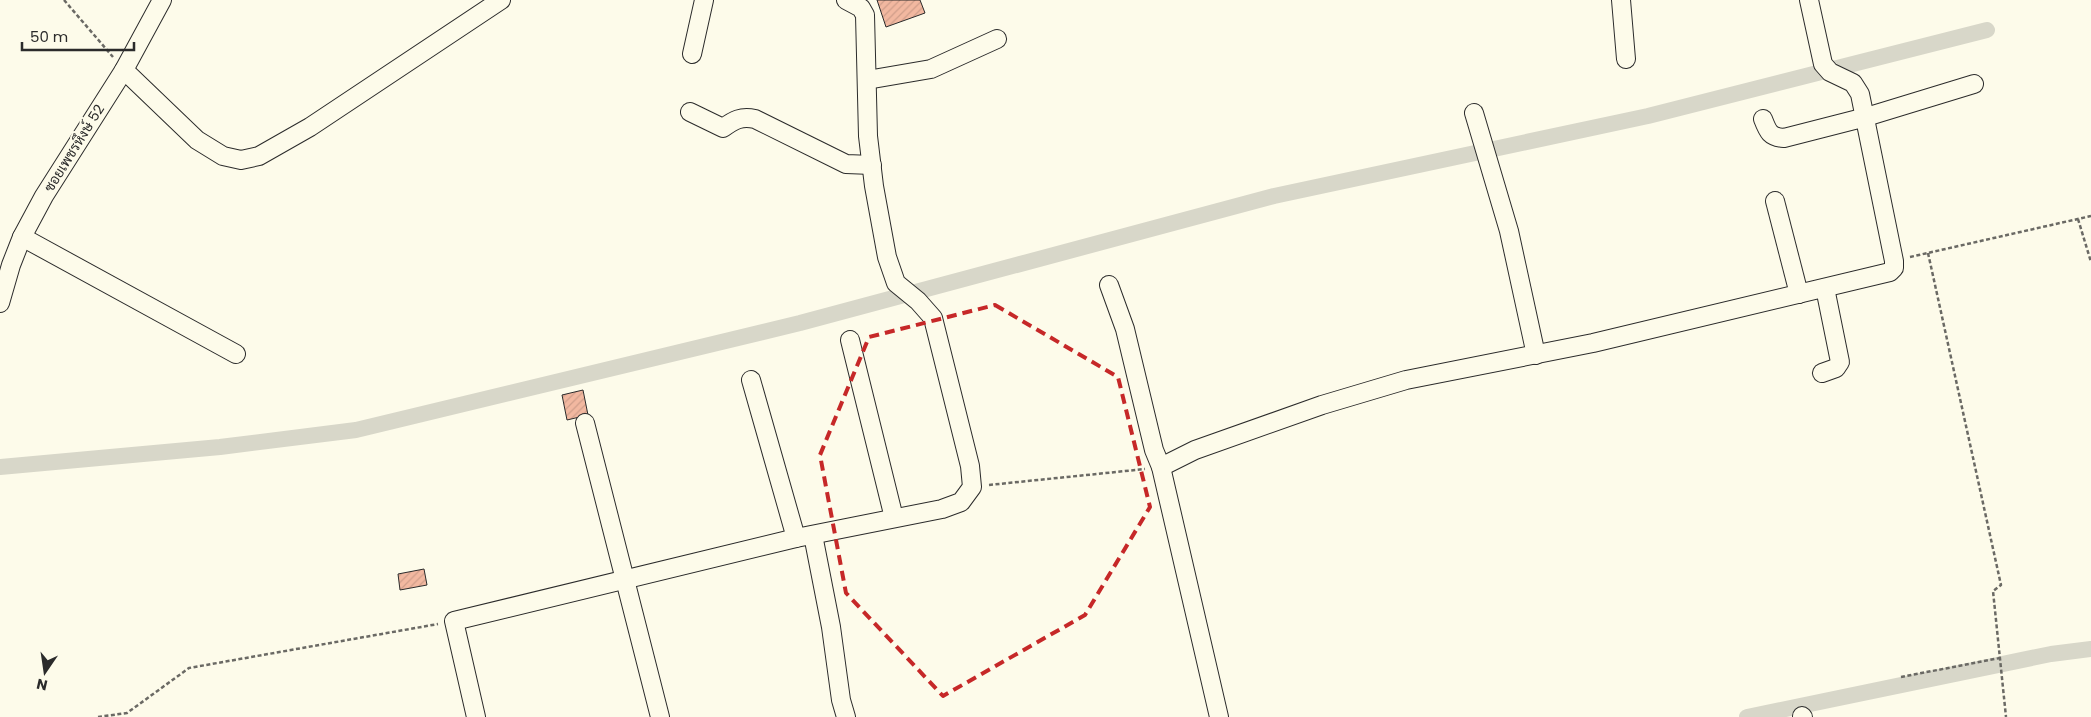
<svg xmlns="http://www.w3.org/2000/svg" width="2091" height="717" font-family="Poppins,Sarabun,sans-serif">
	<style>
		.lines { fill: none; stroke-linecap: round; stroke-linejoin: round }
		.canal { stroke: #d8d7c9; stroke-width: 16 }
		.building { fill: url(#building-hatch); stroke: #2b2b2b }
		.minor-casing { stroke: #2b2b2b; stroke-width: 20 }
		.path { stroke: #6a6964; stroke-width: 2.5; stroke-dasharray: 4 2.5; stroke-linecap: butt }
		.minor { stroke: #fdfbea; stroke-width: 18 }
		.marked { fill: none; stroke: #c62828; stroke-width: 4; stroke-dasharray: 10 6; stroke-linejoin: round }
		.labels { text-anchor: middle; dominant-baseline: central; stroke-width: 4; stroke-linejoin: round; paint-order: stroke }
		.street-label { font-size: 14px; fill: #2b2b2b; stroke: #fdfbea }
	</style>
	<defs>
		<pattern id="building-hatch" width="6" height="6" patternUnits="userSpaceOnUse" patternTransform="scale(1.25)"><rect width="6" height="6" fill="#f2b8a0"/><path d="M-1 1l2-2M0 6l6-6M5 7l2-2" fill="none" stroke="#d09e8a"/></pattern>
	</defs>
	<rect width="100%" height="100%" fill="#fdfbea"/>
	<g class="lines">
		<g class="canal">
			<path d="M0,467L220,447L356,430L800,323L1274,196L1648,116L1987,30"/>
			<path d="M1747,717L2051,654L2091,649"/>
		</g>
	</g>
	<g class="building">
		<path d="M877,0H920L925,13L886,27Z"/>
		<path d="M583,390L588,415L567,420L562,395Z"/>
		<path d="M424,569L427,585L400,590L398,574Z"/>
	</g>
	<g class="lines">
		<defs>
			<g id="minor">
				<path d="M1621,0L1626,59"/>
				<path d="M692,54L704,0"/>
				<path d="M124,70L197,140L223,156L241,160L259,156L310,127L501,0"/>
				<path d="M867,80L931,69L997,39"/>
				<path d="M690,112L723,128C734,120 741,116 755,119L846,164L872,165"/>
				<path d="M1474,113L1509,231L1536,355"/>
				<path d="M1763,119C1768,132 1770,137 1784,138L1866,117L1974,84"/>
				<path d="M1775,201L1799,294"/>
				<path d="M22,237L236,354"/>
				<path d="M1109,285L1125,329L1154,450L1161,467L1219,717"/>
				<path d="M0,303L11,265L22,237L44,196L124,70L162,0"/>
				<path d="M850,340L894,518"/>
				<path d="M1822,373L1836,368L1840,362L1825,288"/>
				<path d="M751,380L796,538"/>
				<path d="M585,423L660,717"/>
				<path d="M1161,467L1195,450L1322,405L1406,380L1593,343L1890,272L1894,268V261L1860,94L1853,83L1830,72L1823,64L1809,0"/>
				<path d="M813,535L831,627L841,700L846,717"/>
				<path d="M1802,716L1803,717"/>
				<path d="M476,717L454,621L796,538L942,509L961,502L972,487L970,466L933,318L918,301L896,283L887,257L874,186L868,136L865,15L861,8L846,0"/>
			</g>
		</defs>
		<use href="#minor" class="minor-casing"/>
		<g class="path">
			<path d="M64,0L113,57"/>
			<path d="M2078,219L2091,262"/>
			<path d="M1928,253L2001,585L1993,591L2006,717"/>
			<path d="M1910,257L2091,216"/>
			<path d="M989,485L1145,469"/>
			<path d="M1901,677L2000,658"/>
			<path d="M98,717L127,713L189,668L438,624"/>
		</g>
		<use href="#minor" class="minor"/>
	</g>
	<path class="marked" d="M995,305L1118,377L1150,507L1085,615L943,696L846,593L820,455L869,337Z"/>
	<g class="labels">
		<g class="street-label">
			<text transform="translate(74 148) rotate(-58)">ซอยเพชรหึงษ์ 52</text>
		</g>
	</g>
	<g transform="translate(45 672) rotate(193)" stroke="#fdfbea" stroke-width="4" paint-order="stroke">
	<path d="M0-4L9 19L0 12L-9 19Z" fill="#2b2b2b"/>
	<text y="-8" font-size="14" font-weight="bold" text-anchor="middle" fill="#2b2b2b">N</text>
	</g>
	<path d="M22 42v8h112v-8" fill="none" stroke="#2b2b2b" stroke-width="2.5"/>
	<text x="30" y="42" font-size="15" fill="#2b2b2b" stroke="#fdfbea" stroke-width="4" paint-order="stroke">50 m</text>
</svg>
